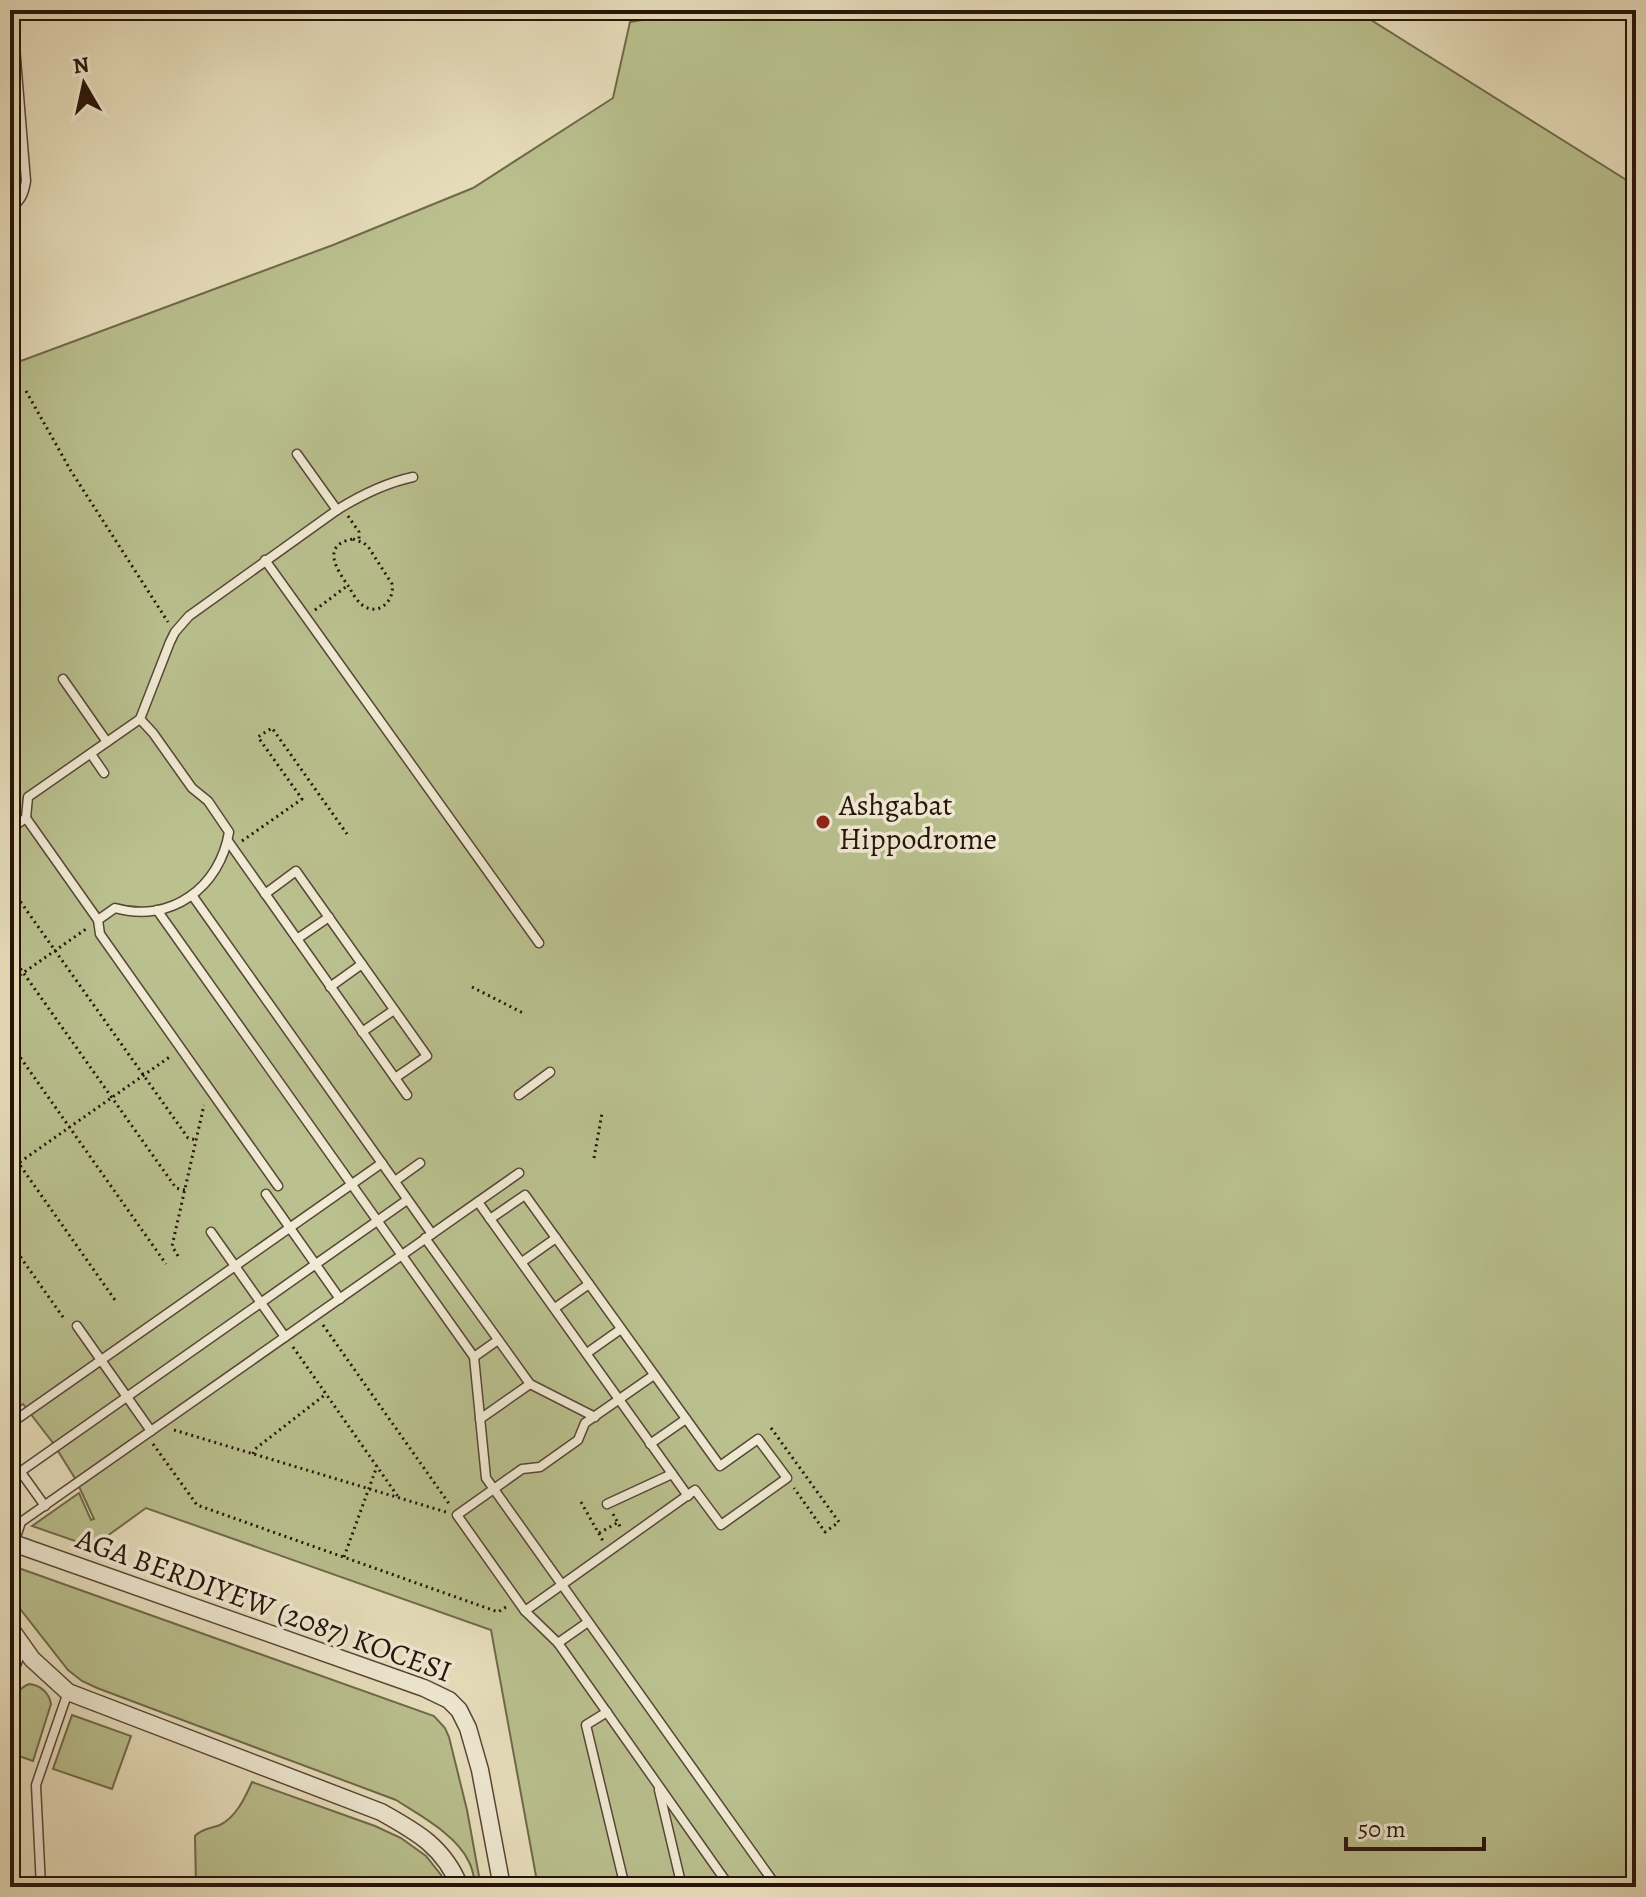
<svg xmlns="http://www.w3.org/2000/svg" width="1646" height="1897" font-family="Alegreya,serif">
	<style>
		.green { fill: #bac18f; stroke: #706a4c; stroke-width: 2 }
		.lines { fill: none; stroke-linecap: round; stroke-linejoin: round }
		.lane-casing { stroke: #584637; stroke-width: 11 }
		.street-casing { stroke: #584637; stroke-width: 19 }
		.path { stroke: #27130a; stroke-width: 3; stroke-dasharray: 2 4; stroke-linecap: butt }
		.lane { stroke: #f1ebd5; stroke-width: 8 }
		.street { stroke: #f1ebd5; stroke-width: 16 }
		.poi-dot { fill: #8f2418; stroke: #f1ebd5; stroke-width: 3 }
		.labels { text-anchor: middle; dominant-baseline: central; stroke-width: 7; stroke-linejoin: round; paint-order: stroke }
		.poi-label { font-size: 30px; fill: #27130a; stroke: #f1ebd5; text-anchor: start }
		.street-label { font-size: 30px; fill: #27130a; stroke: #f1ebd5 }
	</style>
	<rect width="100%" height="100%" fill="#e9e0be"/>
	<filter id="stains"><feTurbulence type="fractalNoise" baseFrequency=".0025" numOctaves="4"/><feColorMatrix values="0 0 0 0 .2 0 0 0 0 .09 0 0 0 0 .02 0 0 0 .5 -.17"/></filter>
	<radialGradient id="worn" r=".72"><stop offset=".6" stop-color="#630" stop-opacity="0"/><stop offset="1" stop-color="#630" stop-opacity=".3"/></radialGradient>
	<g class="green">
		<path d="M702,10H1355L1636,186V1887H538L491,1630L146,1508L92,1547L32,1526L79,1493L91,1520L94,1519L76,1480L53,1443L23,1404L10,1412V1298L16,1294L10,1297V365L333,245L473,188L613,98L630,22Z"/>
		<path d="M10,1565L434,1716L445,1728L449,1737L467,1810L481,1887H476C474,1879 473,1869 469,1862C457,1835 419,1815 396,1800L97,1688L82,1681L68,1670L10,1596Z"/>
		<path d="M29,1684C41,1685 49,1693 51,1704L33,1761L10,1753C10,1731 4,1694 29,1684Z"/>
		<path d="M72,1715L131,1736L112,1789L53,1769Z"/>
		<path d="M252,1782L375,1826L401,1838L426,1856L441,1875L446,1887H196L195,1836C203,1828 210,1829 220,1825C236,1817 245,1798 252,1782Z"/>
	</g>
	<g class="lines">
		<defs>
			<g id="lane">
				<path d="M10,208C21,202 24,193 26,181L12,10"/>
				<path d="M297,454L337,510"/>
				<path d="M265,560L539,943"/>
				<path d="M63,679L107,742"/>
				<path d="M91,754L104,773"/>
				<path d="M26,818L98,920L100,934L278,1186"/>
				<path d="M10,829L26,818L28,797L140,719L170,642L175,632L189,616L337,510C361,495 385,483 413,477"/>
				<path d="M228,841L407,1095"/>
				<path d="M265,894L296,871L427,1056L395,1078"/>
				<path d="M192,895L432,1234"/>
				<path d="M157,910L474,1357L486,1478L777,1887"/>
				<path d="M98,920L115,908C171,924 220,887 229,832L208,801L192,788L153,733L140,719"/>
				<path d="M297,939L329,917"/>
				<path d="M330,987L362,964"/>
				<path d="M362,1032L394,1010"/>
				<path d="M519,1095L550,1072"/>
				<path d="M395,1181L420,1163"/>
				<path d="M266,1194L340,1299"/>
				<path d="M478,1202L688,1496"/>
				<path d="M490,1219L525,1195L720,1466L758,1439L787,1478L721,1525L695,1490L525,1611"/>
				<path d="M211,1232L285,1337"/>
				<path d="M425,1238L530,1384L595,1417"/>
				<path d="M522,1262L556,1238"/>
				<path d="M555,1308L589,1284"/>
				<path d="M77,1326L151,1431"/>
				<path d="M587,1353L621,1329"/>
				<path d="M474,1357L498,1340"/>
				<path d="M654,1375L585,1423L578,1440L540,1467L522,1469L457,1515L525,1611L558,1643L730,1887"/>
				<path d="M480,1419L530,1384"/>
				<path d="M10,1424L382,1163"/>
				<path d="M650,1444L686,1419"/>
				<path d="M20,1471L45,1506"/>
				<path d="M10,1479L407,1200"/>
				<path d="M607,1504L672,1474"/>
				<path d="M14,1543L21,1522L519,1173"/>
				<path d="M558,1643L588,1622"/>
				<path d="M10,1681L23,1647"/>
				<path d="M607,1712L586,1725L625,1887"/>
				<path d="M659,1790L682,1887"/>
				<path d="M41,1887L36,1785L68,1692"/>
				<path d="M712,1887L728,1883"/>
			</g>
			<g id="street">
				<path d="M10,1542L424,1688L449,1700L459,1710L468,1728L480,1770L502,1887"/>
				<path d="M10,1628L32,1659L68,1692L381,1812C417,1832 444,1847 460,1887"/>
			</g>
		</defs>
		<use href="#lane" class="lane-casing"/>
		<use href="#street" class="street-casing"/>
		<g class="path">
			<path d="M26,391L71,471L168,622"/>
			<path d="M348,516L359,532V540"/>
			<path d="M353,539L364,543L369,548L392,584C395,599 381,615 365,607C358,603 353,594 349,587C337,570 320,545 353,539Z"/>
			<path d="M315,610L347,586"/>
			<path d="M242,841L302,799L258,737L272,728L347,834"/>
			<path d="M10,887L188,1138L196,1140"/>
			<path d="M10,954L176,1188L185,1190"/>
			<path d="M10,982L86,929"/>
			<path d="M472,987L525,1014"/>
			<path d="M10,1043L166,1264"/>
			<path d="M10,1151L115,1300"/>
			<path d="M594,1158L602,1113"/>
			<path d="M10,1169L171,1056"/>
			<path d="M10,1242L65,1320"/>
			<path d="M178,1256L172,1246L204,1105"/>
			<path d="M323,1325L450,1505"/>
			<path d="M293,1347L399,1498"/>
			<path d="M771,1428L839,1522L825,1532L794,1488"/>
			<path d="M174,1430L446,1512"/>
			<path d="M153,1444L197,1505L498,1612L506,1607"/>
			<path d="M10,1448L17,1458"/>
			<path d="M253,1454L255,1449L326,1394"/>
			<path d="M581,1502L603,1541"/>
			<path d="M613,1514L621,1528"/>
			<path d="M599,1533L617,1523"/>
			<path d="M344,1557L377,1466"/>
		</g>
		<use href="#lane" class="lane"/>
		<use href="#street" class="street"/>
	</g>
	<circle class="poi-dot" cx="823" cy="822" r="8"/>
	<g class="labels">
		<g class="poi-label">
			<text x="839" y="805">Ashgabat<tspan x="839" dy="34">Hippodrome</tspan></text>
		</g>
		<g class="street-label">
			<text transform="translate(264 1605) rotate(20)">AGA BERDIYEW (2087) KOCESI</text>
		</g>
	</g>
	<rect width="1646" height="1897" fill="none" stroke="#e9e0be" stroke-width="40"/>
	<rect x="12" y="12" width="1622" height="1873" fill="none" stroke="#27130a" stroke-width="4"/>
	<rect x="20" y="20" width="1606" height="1857" fill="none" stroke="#27130a" stroke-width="2"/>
	<g transform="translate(84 84) rotate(351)" stroke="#f1ebd5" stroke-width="6" paint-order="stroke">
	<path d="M0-6L14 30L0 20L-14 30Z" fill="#27130a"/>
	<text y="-12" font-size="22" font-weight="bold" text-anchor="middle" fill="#27130a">N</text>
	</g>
	<path d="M1346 1837v12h138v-12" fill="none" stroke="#27130a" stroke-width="4"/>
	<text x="1358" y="1837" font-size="24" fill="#27130a" stroke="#f1ebd5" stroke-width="6" paint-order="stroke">50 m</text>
	<rect width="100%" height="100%" filter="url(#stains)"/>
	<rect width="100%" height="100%" fill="url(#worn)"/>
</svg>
